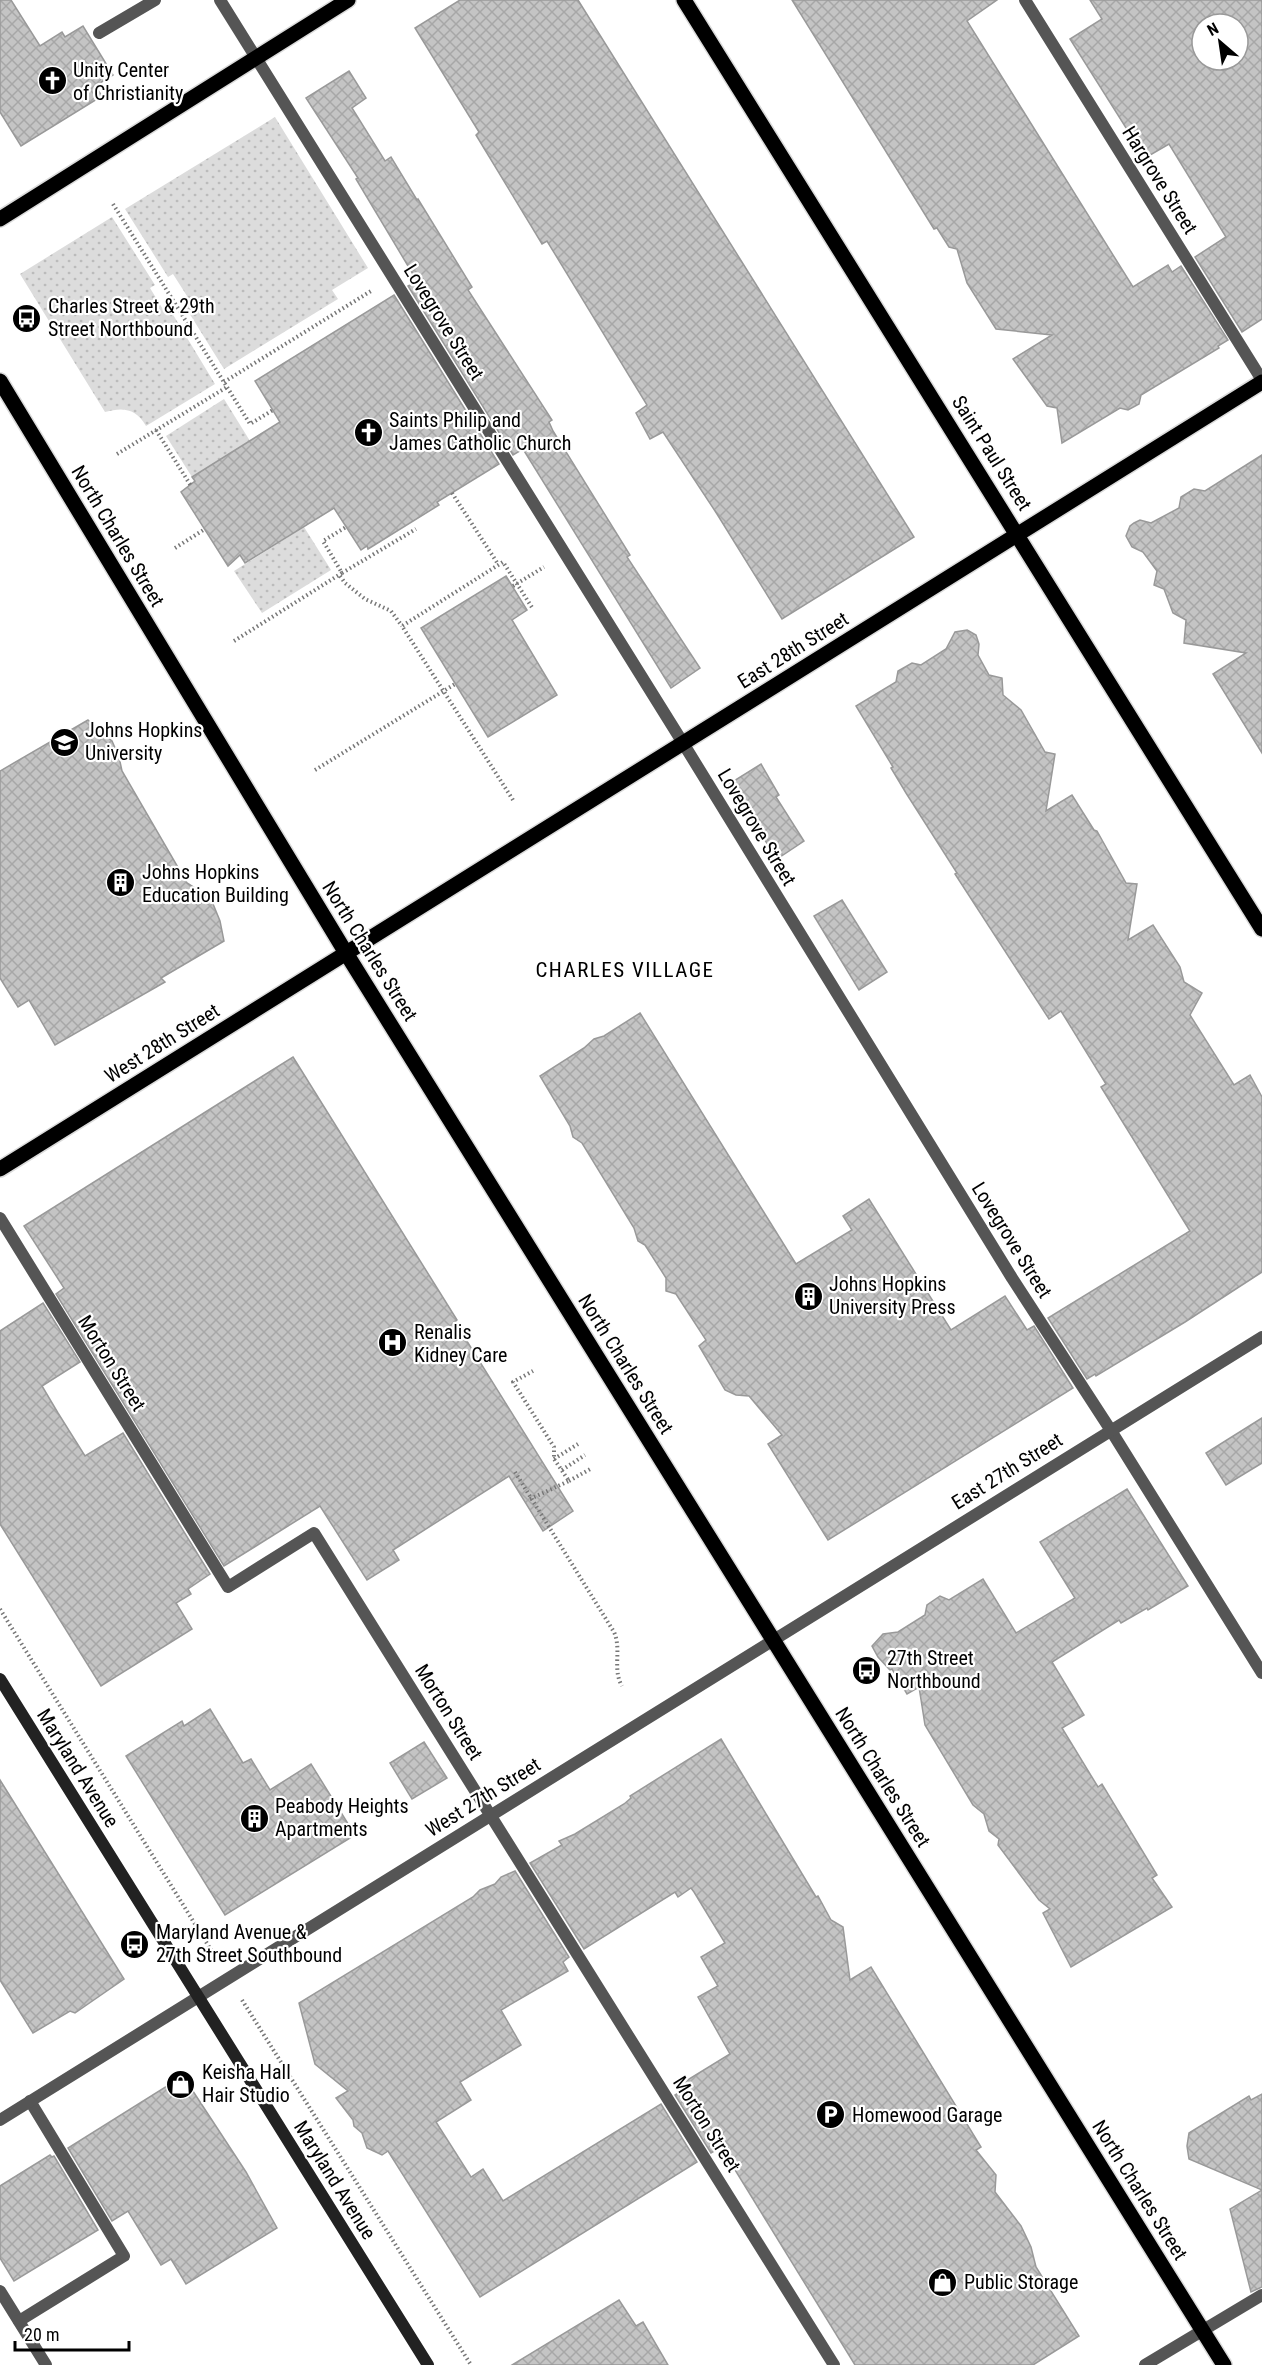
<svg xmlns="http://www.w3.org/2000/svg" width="1262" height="2365" font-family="'Roboto Condensed',sans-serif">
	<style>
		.grass { fill: url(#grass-dots) }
		.building { fill: url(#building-cross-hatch); stroke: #999; stroke-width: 1.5; fill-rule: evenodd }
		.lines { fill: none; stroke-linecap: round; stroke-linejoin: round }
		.primary-casing { stroke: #dbdbdb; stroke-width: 18 }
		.path { stroke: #777; stroke-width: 4; stroke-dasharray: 1.5 3; stroke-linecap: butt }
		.service { stroke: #555; stroke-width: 12 }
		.minor { stroke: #555; stroke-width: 12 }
		.secondary { stroke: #222; stroke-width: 12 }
		.primary { stroke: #000; stroke-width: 15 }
		.labels { text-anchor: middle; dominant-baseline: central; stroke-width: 4.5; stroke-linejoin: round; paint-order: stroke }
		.poi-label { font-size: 20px; fill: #000; stroke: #fff; text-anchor: start }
		.street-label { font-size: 20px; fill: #000; stroke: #fff }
		.neighbourhood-label { font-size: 21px; letter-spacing: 1.5px; fill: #000; stroke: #fff }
	</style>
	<defs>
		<pattern id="grass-dots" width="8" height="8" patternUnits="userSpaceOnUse" patternTransform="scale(1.5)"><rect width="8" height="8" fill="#dcdcdc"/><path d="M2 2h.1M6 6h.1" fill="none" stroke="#bbb" stroke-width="1.8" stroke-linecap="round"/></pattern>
		<pattern id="building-cross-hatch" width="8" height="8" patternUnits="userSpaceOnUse" patternTransform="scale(1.5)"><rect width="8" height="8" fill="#c4c4c4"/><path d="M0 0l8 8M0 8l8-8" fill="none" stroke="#a7a7a7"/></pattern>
	</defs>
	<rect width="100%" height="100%" fill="#fff"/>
	<g class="grass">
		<path d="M275,117L368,268L332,290L338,299L224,369L181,300L187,296L173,274L168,277L125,209Z"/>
		<path d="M112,217L155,285L150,288L164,311L169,308L215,384L146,426C136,409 124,407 105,412L20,274Z"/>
		<path d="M224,399L250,441L192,477L166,436Z"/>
		<path d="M304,527L331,570L262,613L234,571Z"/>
	</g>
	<g class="building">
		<path d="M0,0H11L40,46L62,32L65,37L83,26L113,75L95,86L102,96L21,146L0,112Z"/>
		<path d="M460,0H578L914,537L782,619L717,514L663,432L650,439L636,413L647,405L547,241L542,244L476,135L479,132L415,28Z"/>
		<path d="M792,0H997L967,21L1133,287L1168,265L1172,272L1181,266L1228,340L1218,346L1219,348L1141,395L1139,404L1128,410L1120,408L1062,443L1057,408L1047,406L1013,359L1052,335L996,329L967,283L957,249L949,247L937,228L934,229Z"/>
		<path d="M1090,0H1262V319L1242,332L1195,257L1226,237L1169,144L1145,158L1070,39L1102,19ZM1202,24H1238V60H1202Z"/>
		<path d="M349,71L366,98L352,108L385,161L391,157L417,200L418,199L472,287L468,290L552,420L549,422L553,431L630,555L627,557L700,668L671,688L523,449L513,455L408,286L417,281L356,179L358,178L306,98Z"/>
		<path d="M394,295L499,464L437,502L439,505L368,549L367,546L361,550L334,508L245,563L240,555L228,566L181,492L195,481L192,477L280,422L255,381Z"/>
		<path d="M1262,455V753L1213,674L1246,653L1184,643L1186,620L1173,613L1164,589L1154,585L1157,571L1143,552L1132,547L1126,536L1130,526L1134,523L1140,520L1151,523L1179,508L1181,497L1194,489L1205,491Z"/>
		<path d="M506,576L527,610L512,620L557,695L488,737L421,628Z"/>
		<path d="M967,630L976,635L979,644L978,655L989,675L1002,678L1003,695L1021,710L1045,752L1055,754L1046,811L1072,795L1094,830L1097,831L1126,883L1137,884L1128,940L1153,925L1180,967L1184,982L1202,993L1190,1015L1234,1085L1250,1075L1262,1097V1272L1185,1322L1096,1376L1095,1374L1087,1379L1048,1318L1190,1231L1101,1087L1106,1084L1061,1011L1049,1019L955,874L957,873L906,793L891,768L893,767L856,706L896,682L898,671L912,663L921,665L946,649L955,632Z"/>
		<path d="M88,720L112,741L119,757L122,771L187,883L203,893L213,904L220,921L224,941L161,978L165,982L55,1045L29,1000L18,1007L0,978V771Z"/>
		<path d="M761,764L779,795L776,797L804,841L777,859L729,784Z"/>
		<path d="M842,900L887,972L859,990L814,916Z"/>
		<path d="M640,1013L796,1264L852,1230L843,1216L869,1199L951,1330L1005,1296L1027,1330L1034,1326L1073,1388L828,1540L768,1444L782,1435L749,1396L736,1395L725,1390L699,1346L706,1340L676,1294L666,1291V1278L645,1245L638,1241L634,1228L582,1143L573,1137L570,1126L540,1076L584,1048L594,1039L604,1036Z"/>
		<path d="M293,1057L457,1320L455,1322L573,1511L543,1531L509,1476L393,1550L399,1560L367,1580L320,1506L224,1566L56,1294L64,1288L24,1226Z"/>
		<path d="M43,1303L80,1362L42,1386L58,1413L85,1456L123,1433L210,1574L188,1589L191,1594L176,1603L192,1629L101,1686L0,1524V1331Z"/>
		<path d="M1262,1418V1463L1226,1485L1206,1453Z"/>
		<path d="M1127,1489L1188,1586L1148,1610L1147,1608L1121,1623L1119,1620L1052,1662L1084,1715L1062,1728L1098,1787L1102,1784L1157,1875L1152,1878L1172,1907L1071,1967L1043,1913L1050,1909L1039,1900L998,1845L999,1839L989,1831L984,1814L973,1805L925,1725L919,1687L907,1694L892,1669L890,1670L878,1657L872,1646L883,1634L898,1632L925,1615L927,1605L940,1596L949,1600L983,1579L1016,1633L1075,1598L1040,1542Z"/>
		<path d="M210,1709L243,1763L251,1759L270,1790L311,1764L355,1835L225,1915L126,1756L182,1721L184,1726Z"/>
		<path d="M721,1739L816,1897L818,1896L831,1920L843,1927L850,1980L871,1967L981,2147L976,2150L996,2175L995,2192L1021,2226L1031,2247L1036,2267L1079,2336L1033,2365H855L721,2147L711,2153L675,2095L685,2089L681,2084L730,2054L698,1997L718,1986L701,1957L725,1943L694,1892L691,1888L678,1897L675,1892L584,1949L530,1863L562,1845L559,1841L575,1834L624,1804L631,1798L630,1796Z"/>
		<path d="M424,1742L447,1778L412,1799L390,1763Z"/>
		<path d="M0,1780L124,1979L75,2013L70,2011L33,2033L0,1980Z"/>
		<path d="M515,1871L569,1957L563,1962L568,1971L501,2010L521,2045L460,2082L471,2100L436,2122L471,2177L483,2169L503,2201L661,2104L697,2162L480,2297L388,2151L382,2155L367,2148L362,2133L354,2126L353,2120L336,2098L348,2091L315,2064L299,2003L473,1897L480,1890L495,1884L501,1877Z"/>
		<path d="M183,2076L246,2172L277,2228L186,2284L171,2259L161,2265L128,2211L112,2221L68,2148Z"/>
		<path d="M1262,2094V2190L1189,2159L1187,2146L1189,2133L1249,2096L1251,2100Z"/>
		<path d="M50,2155L52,2157L54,2156L98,2230L14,2281L0,2258V2186Z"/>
		<path d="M1262,2190V2287L1251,2292L1230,2209Z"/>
		<path d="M619,2300L636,2326L643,2322L668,2365H512Z"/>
	</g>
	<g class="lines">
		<defs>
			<g id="primary">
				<path d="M684,0L1262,929"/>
				<path d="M0,219L348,0"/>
				<path d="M0,381L346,953L1224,2365"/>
				<path d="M0,1169L1262,382"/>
			</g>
		</defs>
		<use href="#primary" class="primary-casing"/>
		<g class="path">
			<path d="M113,204L250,424L273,410"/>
			<path d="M224,382L371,291"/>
			<path d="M156,430L191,486"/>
			<path d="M117,454L227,387"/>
			<path d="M452,493L498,564"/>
			<path d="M175,548L205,529"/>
			<path d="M342,573L416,529"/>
			<path d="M340,576L345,583L365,599L391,611L402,626"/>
			<path d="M513,586L544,567"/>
			<path d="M234,641L342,573L323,541L346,527"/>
			<path d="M315,770L455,684"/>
			<path d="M513,800L402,626L503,562L533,609"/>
			<path d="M554,1459L578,1444"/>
			<path d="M562,1470L585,1455"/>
			<path d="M515,1472L614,1632C622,1650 612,1669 622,1686"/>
			<path d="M569,1481L592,1468"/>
			<path d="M530,1499L569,1481L554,1459V1447L513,1382L533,1371"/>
			<path d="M0,1609L216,1958"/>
			<path d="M242,2000L471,2365"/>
		</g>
		<g class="service">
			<path d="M220,0L683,743L1012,1278L1110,1429L1262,1673"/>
			<path d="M1025,0L1262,380"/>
			<path d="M99,33L155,0"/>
			<path d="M0,1218L228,1587L314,1533L834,2365"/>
			<path d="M0,2291L46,2365"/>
			<path d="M19,2321L124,2256L30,2101"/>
		</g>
		<g class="minor">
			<path d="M0,2120L1262,1337"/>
			<path d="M1145,2365L1262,2295"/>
		</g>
		<path class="secondary" d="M0,1679L428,2365"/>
		<use href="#primary" class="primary"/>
	</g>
	<defs>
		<symbol id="church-disc" viewBox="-11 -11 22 22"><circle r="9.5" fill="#000" stroke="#fff"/><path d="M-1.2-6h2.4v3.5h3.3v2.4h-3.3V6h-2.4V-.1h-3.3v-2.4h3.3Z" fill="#fff"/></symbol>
		<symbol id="bus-disc" viewBox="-11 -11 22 22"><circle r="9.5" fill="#000" stroke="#fff"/><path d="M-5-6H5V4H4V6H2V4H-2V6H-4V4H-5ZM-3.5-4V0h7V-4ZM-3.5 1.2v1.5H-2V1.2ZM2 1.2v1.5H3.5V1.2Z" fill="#fff"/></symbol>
		<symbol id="university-disc" viewBox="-11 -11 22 22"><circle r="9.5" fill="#000" stroke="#fff"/><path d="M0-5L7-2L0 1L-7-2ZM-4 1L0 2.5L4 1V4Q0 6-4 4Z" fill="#fff"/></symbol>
		<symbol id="building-disc" viewBox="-11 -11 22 22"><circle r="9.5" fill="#000" stroke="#fff"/><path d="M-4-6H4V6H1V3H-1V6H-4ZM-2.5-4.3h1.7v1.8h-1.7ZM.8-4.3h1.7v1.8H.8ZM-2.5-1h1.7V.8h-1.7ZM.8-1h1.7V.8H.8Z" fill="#fff"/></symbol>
		<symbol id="hospital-disc" viewBox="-11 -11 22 22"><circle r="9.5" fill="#000" stroke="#fff"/><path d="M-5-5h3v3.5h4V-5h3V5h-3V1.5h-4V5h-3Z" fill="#fff"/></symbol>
		<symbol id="shop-disc" viewBox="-11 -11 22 22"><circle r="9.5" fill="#000" stroke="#fff"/><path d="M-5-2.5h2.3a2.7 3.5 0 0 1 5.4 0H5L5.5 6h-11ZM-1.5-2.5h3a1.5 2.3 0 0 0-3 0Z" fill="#fff"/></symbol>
		<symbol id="parking-disc" viewBox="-11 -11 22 22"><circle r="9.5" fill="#000" stroke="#fff"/><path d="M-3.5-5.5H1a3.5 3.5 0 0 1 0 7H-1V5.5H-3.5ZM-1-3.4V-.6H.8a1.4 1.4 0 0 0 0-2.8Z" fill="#fff"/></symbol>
	</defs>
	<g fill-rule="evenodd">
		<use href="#church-disc" x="36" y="64" width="33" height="33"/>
		<use href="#bus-disc" x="10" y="302" width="33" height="33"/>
		<use href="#church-disc" x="352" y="416" width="33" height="33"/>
		<use href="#university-disc" x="48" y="726" width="33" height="33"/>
		<use href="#building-disc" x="104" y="866" width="33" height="33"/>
		<use href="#building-disc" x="792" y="1280" width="33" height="33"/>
		<use href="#hospital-disc" x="376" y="1326" width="33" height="33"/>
		<use href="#bus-disc" x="850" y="1654" width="33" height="33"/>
		<use href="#building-disc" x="238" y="1802" width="33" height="33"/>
		<use href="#bus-disc" x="118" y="1928" width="33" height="33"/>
		<use href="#shop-disc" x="164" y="2068" width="33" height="33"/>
		<use href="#parking-disc" x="814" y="2098" width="33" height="33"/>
		<use href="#shop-disc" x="926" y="2266" width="33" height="33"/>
	</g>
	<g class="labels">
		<g class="poi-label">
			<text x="73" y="70">Unity Center<tspan x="73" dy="23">of Christianity</tspan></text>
			<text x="48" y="306">Charles Street &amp; 29th<tspan x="48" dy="23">Street Northbound</tspan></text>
			<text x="389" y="420">Saints Philip and<tspan x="389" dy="23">James Catholic Church</tspan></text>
			<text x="85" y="730">Johns Hopkins<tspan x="85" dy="23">University</tspan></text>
			<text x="142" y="872">Johns Hopkins<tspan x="142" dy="23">Education Building</tspan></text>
			<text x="829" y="1284">Johns Hopkins<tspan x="829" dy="23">University Press</tspan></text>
			<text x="414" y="1332">Renalis<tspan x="414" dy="23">Kidney Care</tspan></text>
			<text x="887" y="1658">27th Street<tspan x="887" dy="23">Northbound</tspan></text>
			<text x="275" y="1806">Peabody Heights<tspan x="275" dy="23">Apartments</tspan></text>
			<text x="156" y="1932">Maryland Avenue &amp;<tspan x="156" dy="23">27th Street Southbound</tspan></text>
			<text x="202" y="2072">Keisha Hall<tspan x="202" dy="23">Hair Studio</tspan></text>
			<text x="852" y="2115">Homewood Garage</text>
			<text x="964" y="2282">Public Storage</text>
		</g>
		<g class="street-label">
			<text transform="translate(1160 180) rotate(58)">Hargrove Street</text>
			<text transform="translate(444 322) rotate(58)">Lovegrove Street</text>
			<text transform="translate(992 453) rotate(58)">Saint Paul Street</text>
			<text transform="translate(118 536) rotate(59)">North Charles Street</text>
			<text transform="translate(793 650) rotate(-32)">East 28th Street</text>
			<text transform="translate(757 827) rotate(59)">Lovegrove Street</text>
			<text transform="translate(370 951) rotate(58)">North Charles Street</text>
			<text transform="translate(162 1043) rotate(-32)">West 28th Street</text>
			<text transform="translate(1012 1240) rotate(58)">Lovegrove Street</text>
			<text transform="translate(112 1363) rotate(58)">Morton Street</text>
			<text transform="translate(626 1364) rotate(58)">North Charles Street</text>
			<text transform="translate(1007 1471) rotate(-32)">East 27th Street</text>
			<text transform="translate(449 1712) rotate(58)">Morton Street</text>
			<text transform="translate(78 1768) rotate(58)">Maryland Avenue</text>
			<text transform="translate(883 1777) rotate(58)">North Charles Street</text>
			<text transform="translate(483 1797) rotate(-32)">West 27th Street</text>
			<text transform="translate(707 2124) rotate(58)">Morton Street</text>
			<text transform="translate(335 2180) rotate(58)">Maryland Avenue</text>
			<text transform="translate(1140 2190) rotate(58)">North Charles Street</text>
		</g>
		<g class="neighbourhood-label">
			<text x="625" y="970">CHARLES VILLAGE</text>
		</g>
	</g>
	<g transform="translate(1220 42) rotate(331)"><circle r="28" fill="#ffffff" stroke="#999999" stroke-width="1.5"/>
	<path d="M0-4.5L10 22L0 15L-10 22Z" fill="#000000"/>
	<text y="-9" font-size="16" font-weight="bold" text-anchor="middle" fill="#000000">N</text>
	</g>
	<path d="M15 2341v9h114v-9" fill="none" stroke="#000000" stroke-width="3"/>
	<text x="24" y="2341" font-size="18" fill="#000000" stroke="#ffffff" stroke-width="4.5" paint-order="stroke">20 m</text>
</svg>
